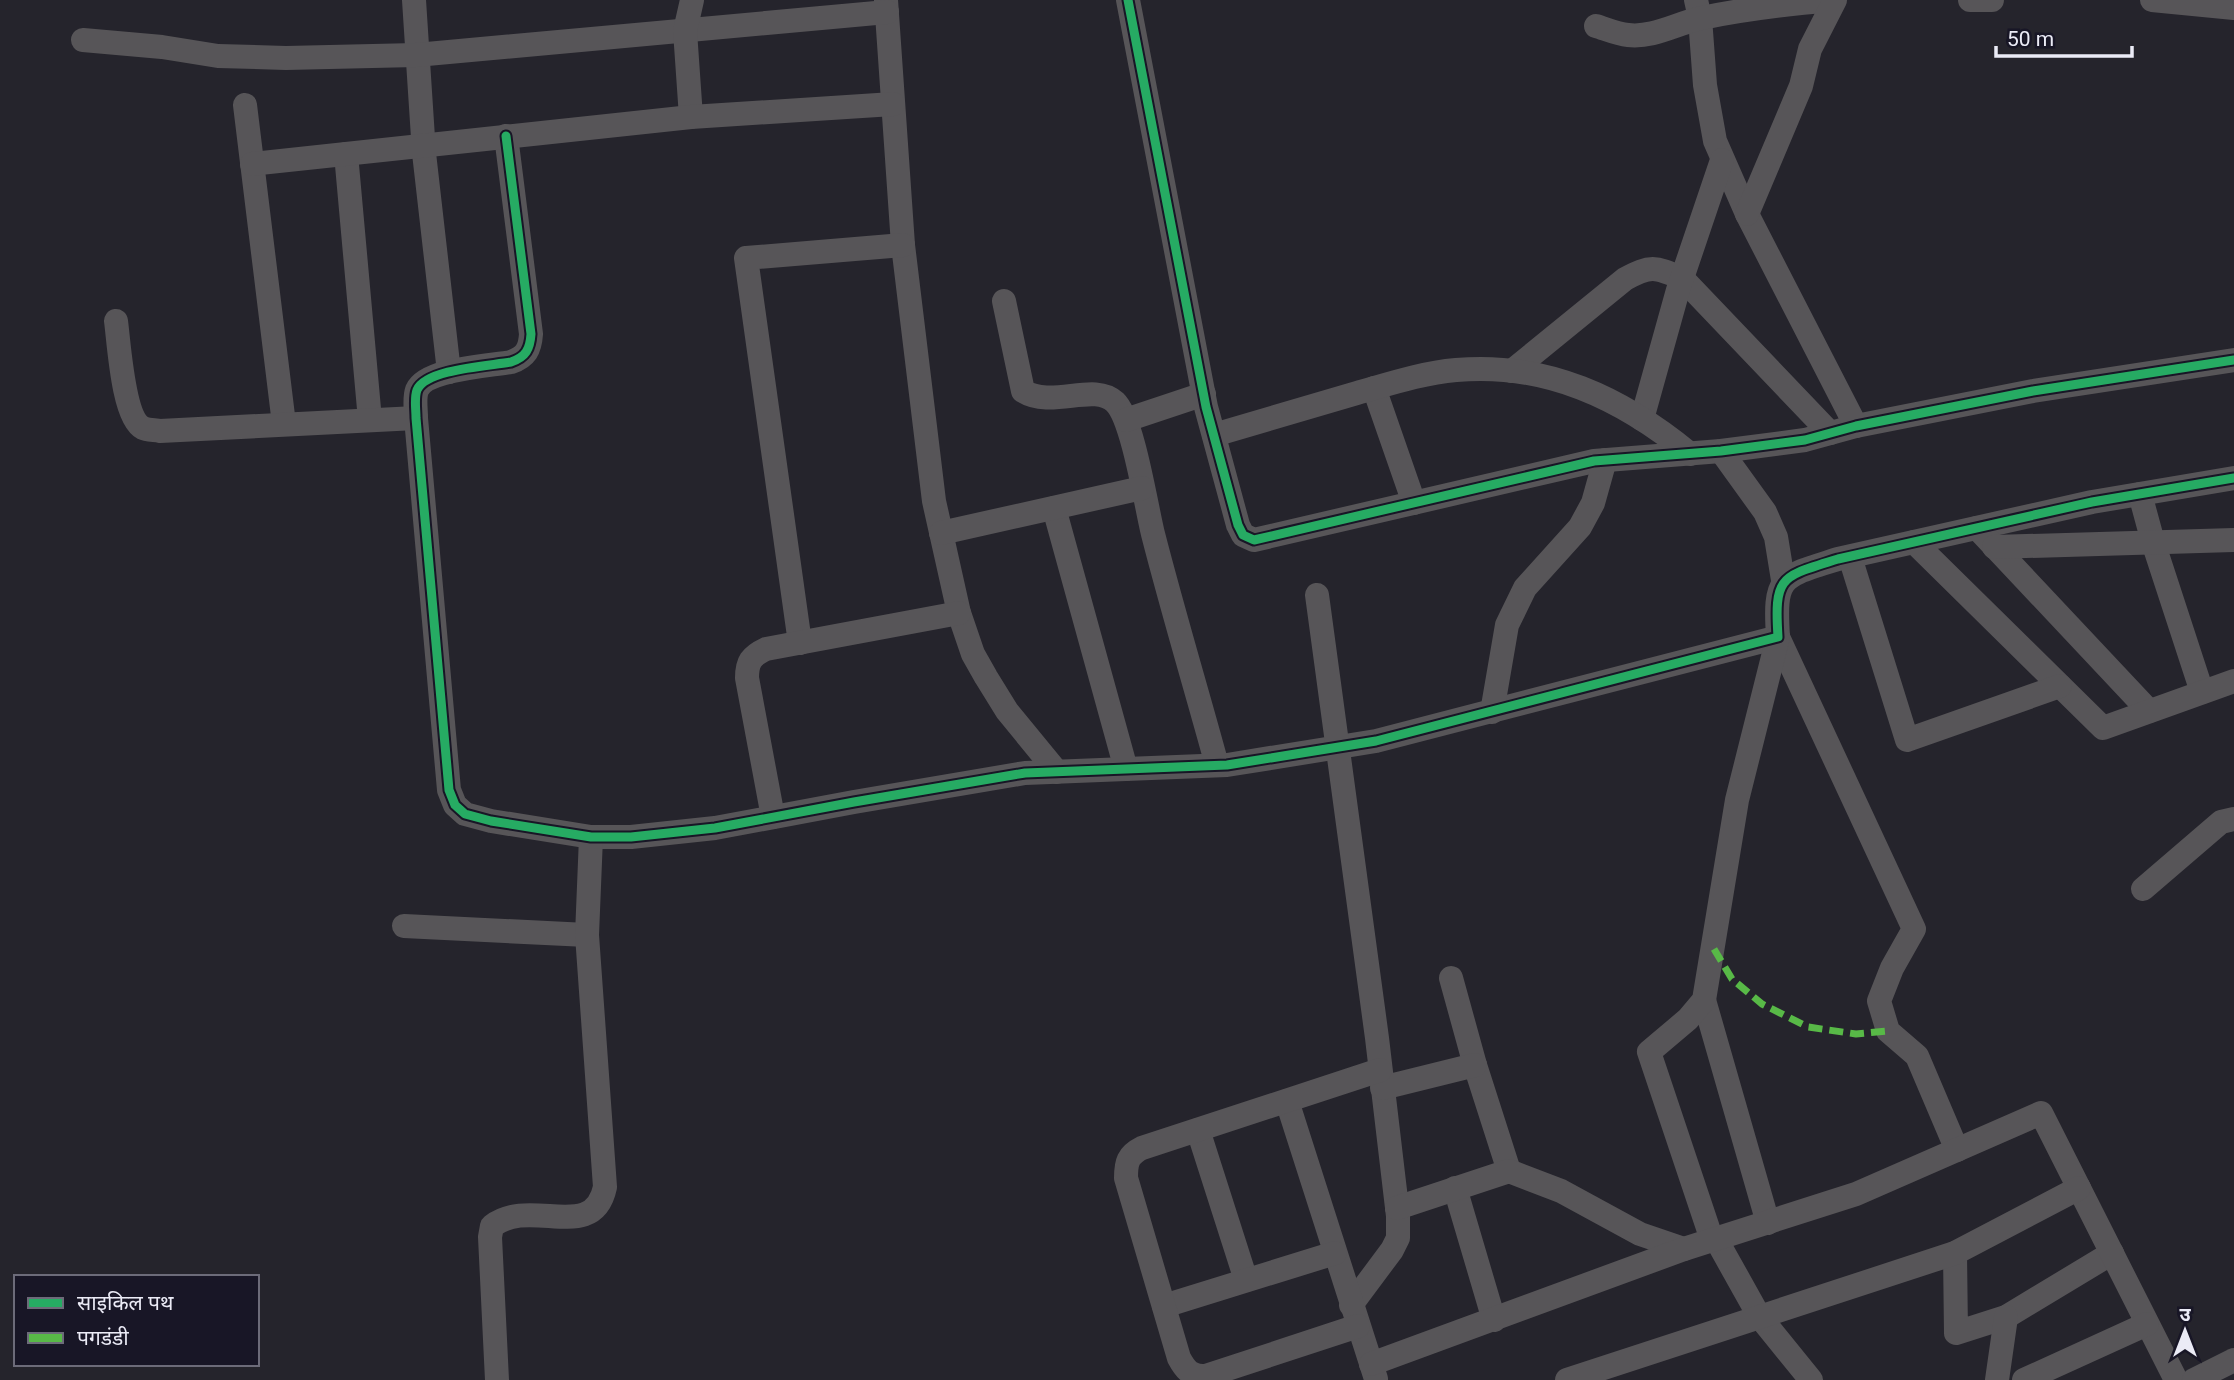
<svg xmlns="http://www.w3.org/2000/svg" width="2234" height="1380" font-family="Roboto,'Noto Sans Devanagari',sans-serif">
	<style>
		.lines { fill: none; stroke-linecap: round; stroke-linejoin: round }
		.minor { stroke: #575558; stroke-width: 24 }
		.quiet { stroke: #58b947; stroke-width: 7; stroke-dasharray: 14 7; stroke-linecap: butt }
		.cycleway-casing { stroke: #181626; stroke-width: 13 }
		.cycleway { stroke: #26ab63; stroke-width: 9 }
	</style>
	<rect width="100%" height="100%" fill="#25242c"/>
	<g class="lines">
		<g class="minor">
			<path d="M414,0L424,153L449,372"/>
			<path d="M886,0L903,245L934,501L959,613L973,654L986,677L1007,711L1057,772"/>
			<path d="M1128,0L1206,407L1238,525L1243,535L1254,540L1594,461L1721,451L1805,440L1856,426L2033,391L2234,360"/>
			<path d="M1696,0L1700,18L1705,85L1715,141L1747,214L1856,426"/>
			<path d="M1970,0H1992"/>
			<path d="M2152,0L2234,8"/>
			<path d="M1596,26C1606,29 1617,34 1628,35C1654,38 1677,23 1702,18C1744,9 1789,4 1832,0"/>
			<path d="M83,40L162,47L218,56L286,58L416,55L887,12"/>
			<path d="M245,105L284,424"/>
			<path d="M691,117L685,31L692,0"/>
			<path d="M506,136L531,334C530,349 526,357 511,362C489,366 426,369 417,390C414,398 416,409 416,418L449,790L455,805L465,814L491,821L591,837H631L715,828L854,802L1025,773L1227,765L1376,741L1778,637C1774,575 1781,577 1838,559L2092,502L2234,478"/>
			<path d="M346,154L370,420"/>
			<path d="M252,164L691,117L893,104"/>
			<path d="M1747,214L1801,86L1810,49L1835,0"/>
			<path d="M1004,301L1023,391C1052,409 1094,382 1115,402C1133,419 1146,506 1153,534C1173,612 1196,688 1217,765"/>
			<path d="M116,321C119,343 123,418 143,428C147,430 155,430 160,431L416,418"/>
			<path d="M1512,371L1625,279C1651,265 1655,267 1682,278L1830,433"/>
			<path d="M1374,388L1414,503"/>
			<path d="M1642,419L1678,290L1722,160"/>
			<path d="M1126,420L1204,394"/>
			<path d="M1214,435C1261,421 1309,407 1357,393C1389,384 1422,373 1456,370C1546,362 1622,398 1690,454"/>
			<path d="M1721,451L1765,512L1776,537L1783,580"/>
			<path d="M2140,494L2153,542L2202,692"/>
			<path d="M1054,508L1126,769"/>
			<path d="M1977,528L2149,711"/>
			<path d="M941,533L1142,488"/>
			<path d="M1914,542L2103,728L2234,681"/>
			<path d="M1994,547L2234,540"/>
			<path d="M1850,557L1907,740L2060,686"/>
			<path d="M1317,595L1377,1038L1398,1216V1238L1392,1250L1351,1305"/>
			<path d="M1778,637L1914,929L1892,968L1879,1001L1888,1031L1917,1056L1957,1150"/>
			<path d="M800,643L746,258L903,245"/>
			<path d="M1492,712L1507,625L1525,588L1580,527L1593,503L1605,460"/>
			<path d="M773,817L747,678C747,662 751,656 766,649L959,613"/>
			<path d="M2143,889L2221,822L2234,819"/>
			<path d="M404,926L587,935"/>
			<path d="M1451,978L1475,1065L1509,1171"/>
			<path d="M1704,1000L1768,1223"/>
			<path d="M1382,1088L1475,1065"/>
			<path d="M1287,1101L1376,1379"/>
			<path d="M1198,1130L1246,1280"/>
			<path d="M1455,1188L1494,1320"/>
			<path d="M1397,1208L1509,1171L1561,1191L1640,1234L1684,1249"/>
			<path d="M1716,1239L1759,1316L1811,1380"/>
			<path d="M1712,1240L1649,1052L1688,1019L1704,1000L1737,800L1778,637"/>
			<path d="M1955,1253L1956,1333L2006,1317L2112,1253"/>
			<path d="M1164,1306L1335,1253"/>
			<path d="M1358,1326L1206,1376C1191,1376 1186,1371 1179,1358L1126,1178C1126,1162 1128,1155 1142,1148L1380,1070"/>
			<path d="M1371,1364L1684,1249L1856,1194L2041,1113L2176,1380"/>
			<path d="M497,1380L490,1237L492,1226C531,1196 593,1244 605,1187L587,935L591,837"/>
			<path d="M1567,1380L1955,1253L2079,1188"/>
			<path d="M1997,1380L2006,1317"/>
			<path d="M2024,1380L2147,1324"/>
			<path d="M2194,1380L2234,1360"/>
		</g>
		<path class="quiet" d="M1714,949L1732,979L1762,1004L1808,1027L1856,1034L1888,1031"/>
		<defs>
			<g id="cycleway">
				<path d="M1128,0L1206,407L1238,525L1243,535L1254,540L1594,461L1721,451L1805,440L1856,426L2033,391L2234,360"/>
				<path d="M506,136L531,334C530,349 526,357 511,362C489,366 426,369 417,390C414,398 416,409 416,418L449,790L455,805L465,814L491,821L591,837H631L715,828L854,802L1025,773L1227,765L1376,741L1778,637C1774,575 1781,577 1838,559L2092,502L2234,478"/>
			</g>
		</defs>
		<use href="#cycleway" class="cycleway-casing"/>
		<use href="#cycleway" class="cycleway"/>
	</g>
	<rect x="14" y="1275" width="245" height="91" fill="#181626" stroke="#6c6b79" stroke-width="2"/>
	<rect x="28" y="1298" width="35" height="10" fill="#26ab63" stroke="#6c6b79" stroke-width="2"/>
	<text x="77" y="1310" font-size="21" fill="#ebebf6">साइकिल पथ</text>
	<rect x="28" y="1333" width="35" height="10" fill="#58b947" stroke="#6c6b79" stroke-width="2"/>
	<text x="77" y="1345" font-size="21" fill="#ebebf6">पगडंडी</text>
	<g transform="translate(2185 1331)" stroke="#181626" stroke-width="5" paint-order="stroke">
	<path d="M0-5L12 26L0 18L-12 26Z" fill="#ebebf6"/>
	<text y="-10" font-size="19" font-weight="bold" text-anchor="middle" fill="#ebebf6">उ</text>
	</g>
	<path d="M1996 46v10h136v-10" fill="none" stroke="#ebebf6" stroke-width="3.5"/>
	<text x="2007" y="46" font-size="21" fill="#ebebf6" stroke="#181626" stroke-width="5" paint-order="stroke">50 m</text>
</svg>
